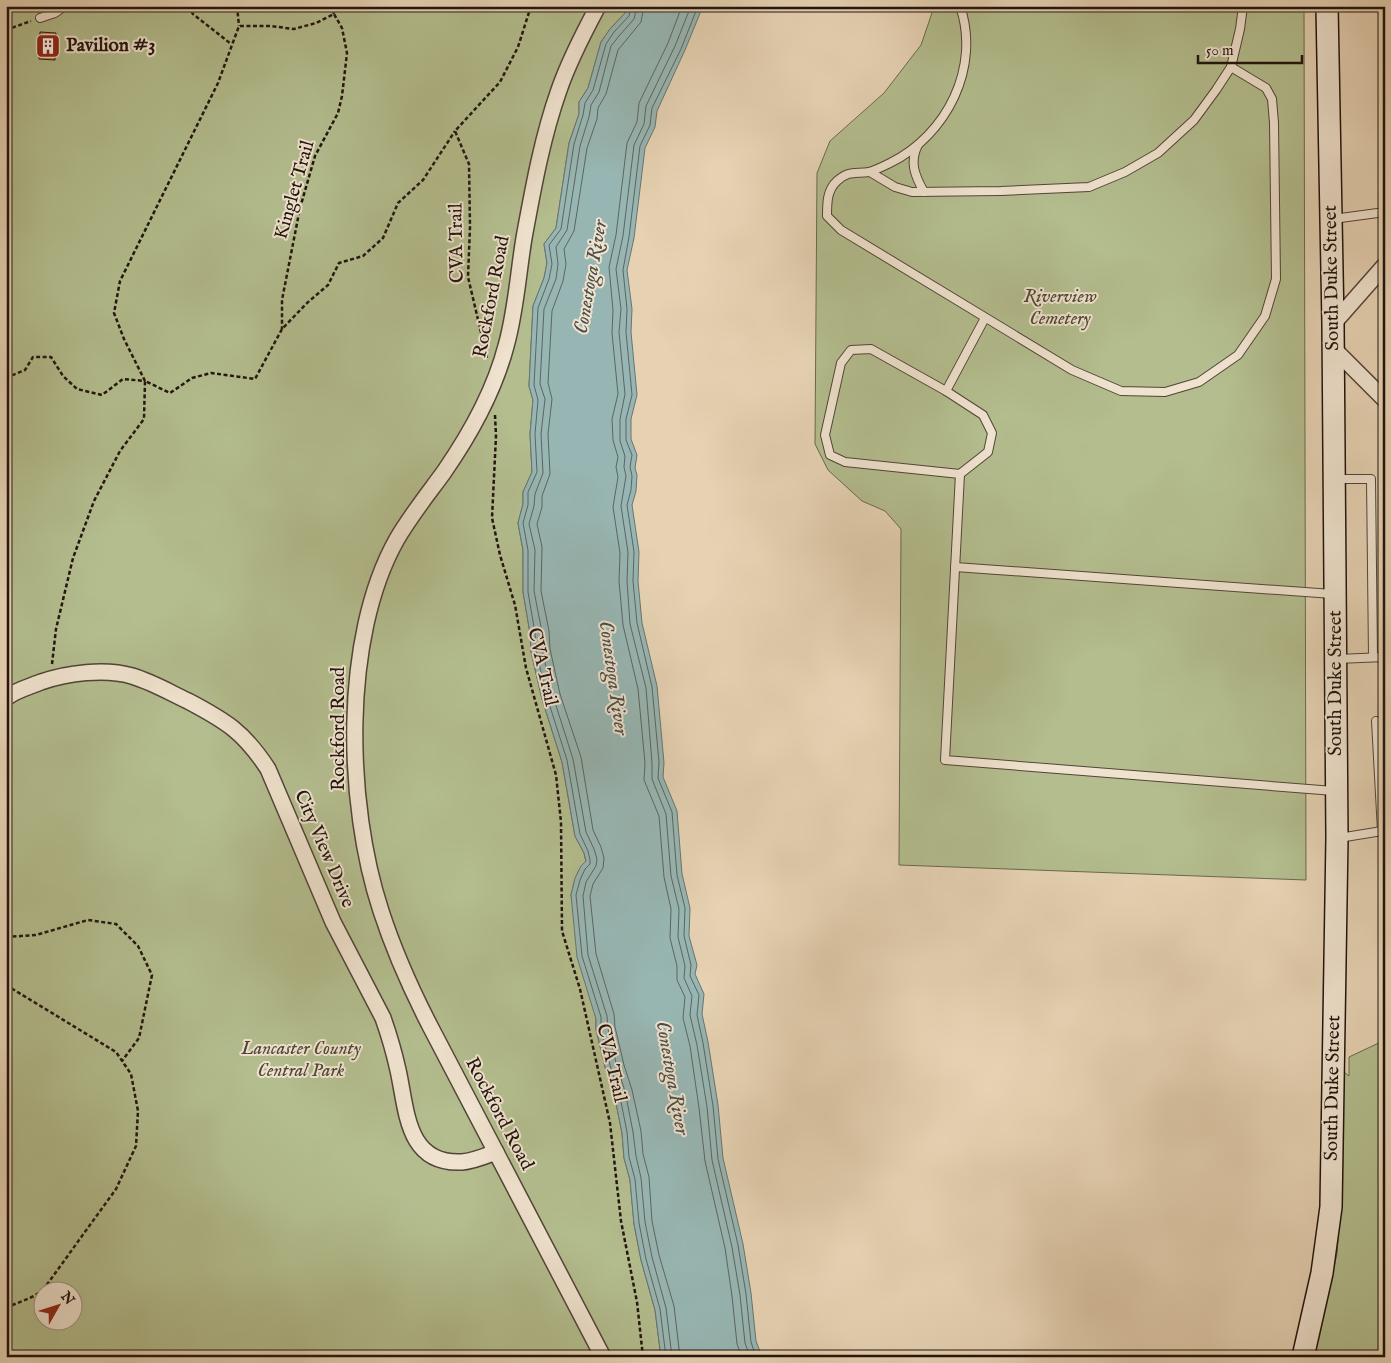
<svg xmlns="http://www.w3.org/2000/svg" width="1391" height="1363" font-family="'IM FELL English',serif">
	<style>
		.green { fill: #b3bd8e; stroke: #6a684e; fill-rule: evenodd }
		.water { fill: #97b6b3; stroke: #687571 }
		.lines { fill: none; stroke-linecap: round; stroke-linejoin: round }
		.shore { stroke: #5c6561; stroke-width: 1 }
		.building { fill: #c98a62; stroke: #21140f }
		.service-casing { stroke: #524438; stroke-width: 10 }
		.minor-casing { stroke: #524438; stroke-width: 18 }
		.secondary-casing { stroke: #21140f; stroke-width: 24 }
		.path { stroke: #21140f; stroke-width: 2.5; stroke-dasharray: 4 2.5; stroke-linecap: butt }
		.service { stroke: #efe2ce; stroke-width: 8 }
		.minor { stroke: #efe2ce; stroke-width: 15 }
		.secondary { stroke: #efe2ce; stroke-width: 21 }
		.labels { text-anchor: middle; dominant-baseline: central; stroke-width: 4; stroke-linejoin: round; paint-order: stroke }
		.poi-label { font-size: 19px; font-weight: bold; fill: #21140f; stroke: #efe2ce; text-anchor: start }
		.street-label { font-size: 19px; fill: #21140f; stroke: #efe2ce }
		.park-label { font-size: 19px; font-style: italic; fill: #4d4735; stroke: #efe2ce }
		.water-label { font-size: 20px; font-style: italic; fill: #4a4d48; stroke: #efe2ce }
	</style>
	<rect width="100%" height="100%" fill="#e6d2b3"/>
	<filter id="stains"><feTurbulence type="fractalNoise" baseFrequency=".004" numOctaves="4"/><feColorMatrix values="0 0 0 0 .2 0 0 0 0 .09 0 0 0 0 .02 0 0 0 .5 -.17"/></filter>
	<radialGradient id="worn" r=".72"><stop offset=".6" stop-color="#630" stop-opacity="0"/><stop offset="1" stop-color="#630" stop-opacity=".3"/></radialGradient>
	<g class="green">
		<path d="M6,6H626L625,13L610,29L601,42L588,88L579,102V114L569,143L556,228L544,244L547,263L544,278L533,306L529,386L533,400L530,434L532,472L523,492V504L518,523L523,550V592L530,633L531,652L542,699L562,762L575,836L584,853L586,862C576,870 574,883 571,895L596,1019V1030L606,1071L614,1093L622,1133L624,1158L630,1180L634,1224L641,1260L655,1310L661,1357H6ZM42,1290H72V1320H42Z"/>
		<path d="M931,6H1304L1306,880L899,865L901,529L885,511L862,501L828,470L815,444L817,173L830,141L884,93L921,45L932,13Z"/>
		<path d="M1385,1040V1357H1312L1337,1254L1341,1199L1344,1072L1349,1076V1057Z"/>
	</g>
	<path class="water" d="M626,6H703L685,50L657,111L655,127L645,148L634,238L627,270L632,309L631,332L637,395L631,419V439L637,455L635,468L637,475L636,491L632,505L639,552L638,581L642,623L657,686L664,763L663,777L677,811L682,874L690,908L689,936L697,965L695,974L704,994L702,1014L708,1042L718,1105L723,1158L743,1244L751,1293L756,1341L762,1357H661L655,1310L641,1260L634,1224L630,1180L624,1158L622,1133L614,1093L606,1071L596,1029V1019L577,957L571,895L575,878L581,866L586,861L584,853L575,836L562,762L542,699L531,651L530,633L523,592V550L518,523L523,504V492L532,472L530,434L533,400L529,386L533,306L544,278L547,263L544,244L556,228L569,143L579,114V102L588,88L601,42L610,29L625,13Z"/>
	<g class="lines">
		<g class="shore">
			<path d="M631,6L629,16L614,32L606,44L593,90L585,103L583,115L574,144L561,229L549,245L552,264L549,279L538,308L534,385L538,400L535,434L537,472L528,492V505L523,523L528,550V592L535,633L536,651L547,697L567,760L580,834L588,851L590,860V864L585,869L580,880L576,895L582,956L601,1017V1029L611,1069L619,1092L627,1132L629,1157L635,1179L639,1223L646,1259L660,1309L666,1357"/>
			<path d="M637,6L634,19L619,36L611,46L599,92L591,105L589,117L580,146L567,230L556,247L558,264L556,279L544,309L540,384L545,399L541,434L543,473L535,494L534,506L529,524L535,550L534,591L542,632V650L553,696L573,759L586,832L594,849L597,859L596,866L586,882L583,896L588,955L607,1016L608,1028L617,1067L625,1091L633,1132L636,1156L641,1178L645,1222L652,1257L666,1308L672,1357"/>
			<path d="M644,6L641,22L618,50L606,94L598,108L597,119L587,148L574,231L564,249L566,264L563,281L552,311L548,383L552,399L548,434L550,474L542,496V507L537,524L542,547L541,591L549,631L550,649L560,694L581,757L593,830L601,847L604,858L603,868L593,884L590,896L596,954L614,1014L615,1027L624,1065L632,1090L641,1131L643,1154L649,1177L652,1221L659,1255L674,1306L680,1357"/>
			<path d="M682,6L668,43L639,103L637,122L627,143L616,235L609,267L613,310L612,333L618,394L612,419L613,440L618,457L616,467L618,477L613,507L620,553L619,581L623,625L638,689L645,763L644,780L659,816L664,877L671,909L670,938L677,966V980L685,997L683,1018L690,1046L699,1108L705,1161L725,1248L732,1296L737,1344L742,1357"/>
			<path d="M691,6L675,46L646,106L644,124L634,145L623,236L616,269L621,309L619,332L625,394L620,419V441L625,456L624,467L626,476L621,506L628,552L627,581L630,624L646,688L652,763V779L666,814L671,876L679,909L678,937L685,966L684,978L692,996L690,1015L697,1045L707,1107L712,1160L732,1247L740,1295L745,1343L750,1357"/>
			<path d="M698,6L681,49L652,108L650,125L640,146L629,237L623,270L627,309L626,332L632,395L626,419V440L632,455L630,467L632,476L631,490L627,505L634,552L633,581L637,623L652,687L659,762L658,778L672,812L677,875L685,908L684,936L691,965L690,976L699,995L697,1015L703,1043L713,1106L718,1159L738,1245L746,1294L751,1342L756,1357"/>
		</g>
	</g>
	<path class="building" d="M40,32L56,33L55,60L39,59Z"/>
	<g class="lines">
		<defs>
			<g id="service">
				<path d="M960,6C981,67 947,135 890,163C884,166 876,170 869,172C855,174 849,170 837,181C827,190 827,203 827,216L841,230L1072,370L1121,391L1165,392L1199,382L1238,355L1265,316L1276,279L1274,123L1272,99L1266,88L1231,67"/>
				<path d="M40,18L55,13L65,6"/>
				<path d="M918,145C909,162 915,176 924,192"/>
				<path d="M870,172L895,187L912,192L1001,191L1089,187L1125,172L1158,153L1194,120L1216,90L1231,67L1240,29L1243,6"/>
				<path d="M1333,219L1385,212"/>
				<path d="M871,349L946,391L983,415L992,433L988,452L960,474L845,462L830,455L825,435L841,363L851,350Z"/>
				<path d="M946,391L985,318"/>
				<path d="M1376,392L1385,382"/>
				<path d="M960,474L945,760L1334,791"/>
				<path d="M1337,479H1371L1373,657"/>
				<path d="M955,567L1333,594"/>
				<path d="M1337,659L1385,657"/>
				<path d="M1339,838L1382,831L1376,721"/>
			</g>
			<g id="minor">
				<path d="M598,6C583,34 569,61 559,90C542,138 533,189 524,238C518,274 516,311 506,346C494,392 471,433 444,472C428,494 411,515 397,539C341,638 346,805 381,911C394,951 411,989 430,1026L603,1357"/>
				<path d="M1333,324L1385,265"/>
				<path d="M1333,348L1385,400"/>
				<path d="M6,698C16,690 29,687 41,682C67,673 105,668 132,676C152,682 169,692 188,701C226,721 244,732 268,769L333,922L383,1018C389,1035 394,1052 398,1070C407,1110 406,1165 462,1162C474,1161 485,1156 496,1152"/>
			</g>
			<path id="secondary" d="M1303,1357L1322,1273L1331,1207L1337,838L1333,324L1327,6"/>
		</defs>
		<use href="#service" class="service-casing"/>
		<use href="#minor" class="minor-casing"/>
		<use href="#secondary" class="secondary-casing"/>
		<g class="path">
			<path d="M188,6L193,14L231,44"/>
			<path d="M237,6L239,26"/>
			<path d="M331,6L334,14"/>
			<path d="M6,30L31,21"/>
			<path d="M487,358L468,277L470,227L469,164L455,131L500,82L518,47L531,6"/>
			<path d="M6,376L8,377L25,370L33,357H51L63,376L77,389L102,395L123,379L145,381"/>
			<path d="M145,381L124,339L114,313L120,281L218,83L239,26H270L294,29L316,23L334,14L342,28L347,53L342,96L338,113L315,156L300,208L282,300V329"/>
			<path d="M495,415L496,436L492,518L500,555L515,605L526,668L556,775L561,822L562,931L580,989L610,1123L621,1221L637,1302L643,1357"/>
			<path d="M52,664L56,629L73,558L94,501L120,451L144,419L145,381L170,393L192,378L211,373L255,379L282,329L307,303L328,285L339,263L363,256L383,238L398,203L423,180L455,131"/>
			<path d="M6,937L36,935L88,920L116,924L138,946L152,975L139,1038L122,1061"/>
			<path d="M6,985L116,1052L131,1074L138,1111L136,1146L116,1189L43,1290"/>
			<path d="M6,1308C18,1302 31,1299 42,1291"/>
		</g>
		<use href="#service" class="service"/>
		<use href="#minor" class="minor"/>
		<use href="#secondary" class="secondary"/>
	</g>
	<defs>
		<symbol id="building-square" viewBox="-11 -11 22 22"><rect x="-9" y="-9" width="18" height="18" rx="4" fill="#8f2418" stroke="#efe2ce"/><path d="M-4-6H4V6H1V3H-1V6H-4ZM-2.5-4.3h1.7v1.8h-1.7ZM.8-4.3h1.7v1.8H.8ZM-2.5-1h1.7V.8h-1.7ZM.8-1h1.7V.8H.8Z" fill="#fff"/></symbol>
	</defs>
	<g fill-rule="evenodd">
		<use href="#building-square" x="34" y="32" width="28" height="28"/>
	</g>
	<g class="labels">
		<g class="poi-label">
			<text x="66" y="46">Pavilion #3</text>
		</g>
		<g class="street-label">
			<text transform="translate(295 190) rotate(-74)">Kinglet Trail</text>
			<text transform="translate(457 243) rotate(-91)">CVA Trail</text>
			<text transform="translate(1332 278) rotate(-91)">South Duke Street</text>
			<text transform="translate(492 297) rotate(-79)">Rockford Road</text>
			<text transform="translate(542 667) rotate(77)">CVA Trail</text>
			<text transform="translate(1336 683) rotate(-90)">South Duke Street</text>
			<text transform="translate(339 729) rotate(-90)">Rockford Road</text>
			<text transform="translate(324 849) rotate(67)">City View Drive</text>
			<text transform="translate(611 1063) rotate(77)">CVA Trail</text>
			<text transform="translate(1333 1088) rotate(-89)">South Duke Street</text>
			<text transform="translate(499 1114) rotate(62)">Rockford Road</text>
		</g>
		<g class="park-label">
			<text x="1060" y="297">Riverview<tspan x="1060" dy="22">Cemetery</tspan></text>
			<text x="301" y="1049">Lancaster County<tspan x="301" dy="22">Central Park</tspan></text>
		</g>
		<g class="water-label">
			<text transform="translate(591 277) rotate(-80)">Conestoga River</text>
			<text transform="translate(613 678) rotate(82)">Conestoga River</text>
			<text transform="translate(672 1078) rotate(80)">Conestoga River</text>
		</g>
	</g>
	<rect width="1391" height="1363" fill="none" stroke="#e6d2b3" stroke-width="25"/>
	<rect x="8" y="8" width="1376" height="1348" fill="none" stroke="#21140f" stroke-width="2.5"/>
	<rect x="12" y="12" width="1366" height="1338" fill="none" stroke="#21140f"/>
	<g transform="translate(58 1306) rotate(51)"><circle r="24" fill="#efe2ce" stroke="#9d9082"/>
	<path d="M0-4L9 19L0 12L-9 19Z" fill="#8f2418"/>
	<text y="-8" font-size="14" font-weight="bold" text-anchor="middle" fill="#21140f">N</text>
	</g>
	<path d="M1198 55v8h104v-8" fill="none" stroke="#21140f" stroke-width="2.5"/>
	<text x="1206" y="55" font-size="15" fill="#21140f" stroke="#efe2ce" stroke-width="4" paint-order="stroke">50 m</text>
	<rect width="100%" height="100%" filter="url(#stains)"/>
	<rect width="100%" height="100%" fill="url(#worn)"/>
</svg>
